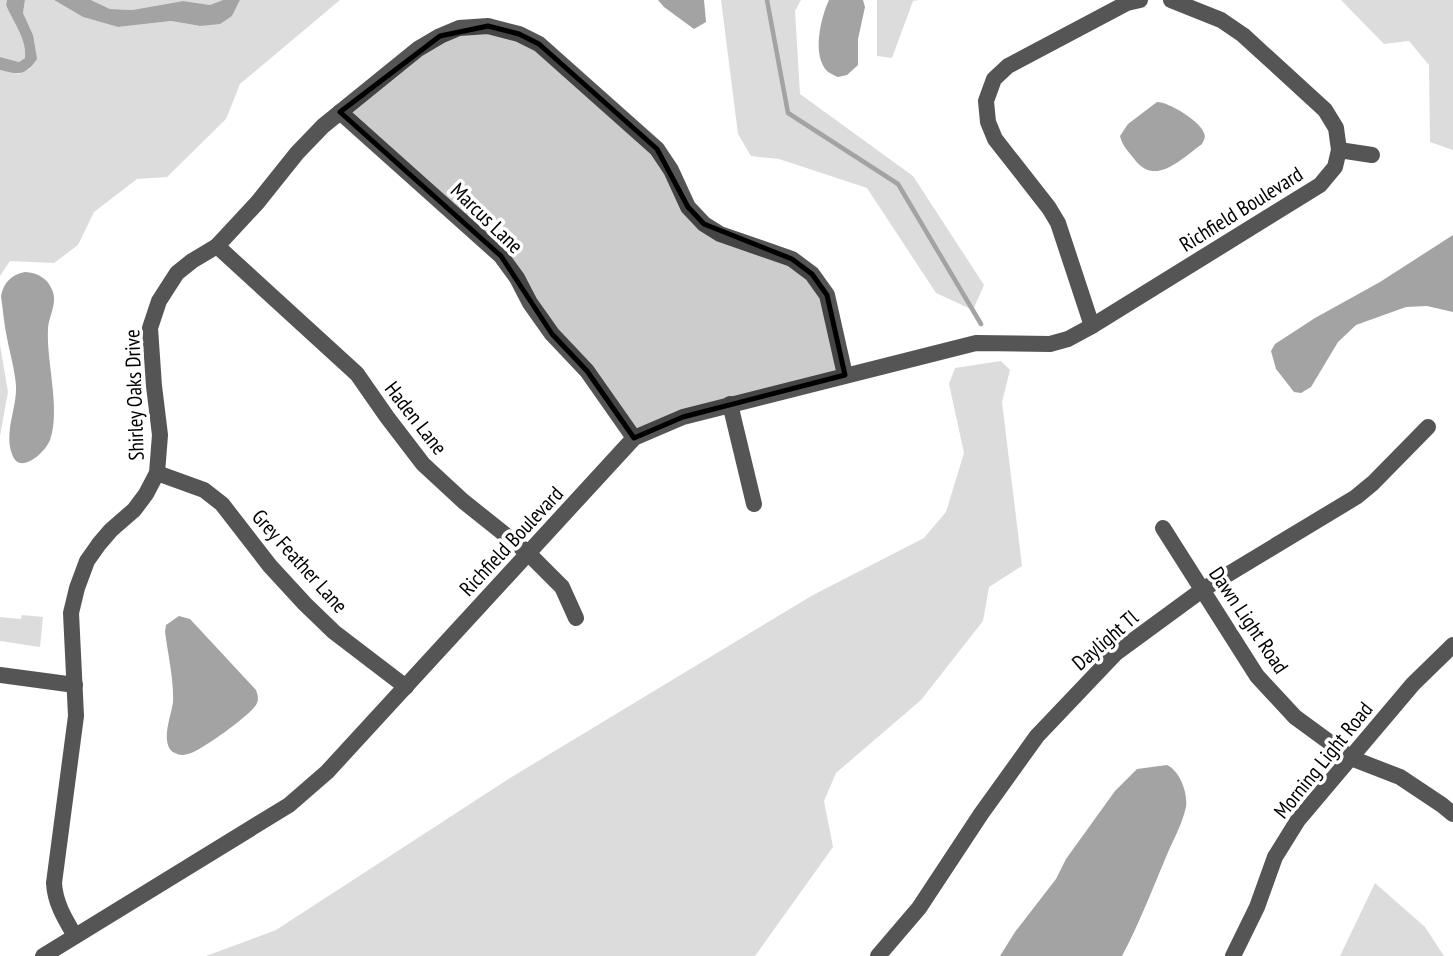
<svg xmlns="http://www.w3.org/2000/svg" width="1453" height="956" font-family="'PT Sans Narrow',sans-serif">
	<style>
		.green { fill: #dcdcdc }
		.water { fill: #a3a3a3 }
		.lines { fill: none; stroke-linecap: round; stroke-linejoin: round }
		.stream { stroke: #a3a3a3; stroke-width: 4.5 }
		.minor { stroke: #555; stroke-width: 16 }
		.marked { fill: #000; fill-opacity: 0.2; stroke: #000; stroke-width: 5; stroke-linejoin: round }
		.labels { text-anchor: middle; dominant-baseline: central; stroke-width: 7; stroke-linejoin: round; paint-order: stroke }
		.street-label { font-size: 21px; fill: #000; stroke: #fff }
	</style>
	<rect width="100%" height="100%" fill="#fff"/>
	<g class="green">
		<path d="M0,0H7L6,5C13,22 27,39 25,58L19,62L0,57Z"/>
		<path d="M25,0H54L83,17L118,27L171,21L200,26L232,16L240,0H340L240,84L226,119L167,177L137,179L94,212L78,245L54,263L10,261L0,276V70L18,74L30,69L33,35L23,13Z"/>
		<path d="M91,0H223L210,5L183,1L132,10L110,9Z"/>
		<path d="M721,0H801L795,11L800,94L913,176L984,285L973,310L936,293L867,188L779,159L751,156L738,134Z"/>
		<path d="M877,0H919L913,1L892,58L877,56Z"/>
		<path d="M1341,0H1453V150L1430,142L1429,65L1409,41L1384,44Z"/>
		<path d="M0,345L8,392L0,436Z"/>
		<path d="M1001,361L1010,370L1002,402L1022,566L989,587L983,621L921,700L836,773L824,801L833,847L755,956H206L276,930L510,778L813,595L924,538L946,512L964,453L949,384L955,368Z"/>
		<path d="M22,615L43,617L40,647L0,641V617L21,619Z"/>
		<path d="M1375,883L1425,927L1444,956H1340Z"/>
	</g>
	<g class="water">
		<path d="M7,0H25L23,13L33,35L37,59C25,76 19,75 0,70V57L19,62L25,58C27,39 13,22 6,5Z"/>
		<path d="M54,0H91L110,9L132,10L183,1L210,5L223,0H240L232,16L220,24L200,26L171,21L118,27L83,17Z"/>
		<path d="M658,0H704L706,22L694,29L664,7Z"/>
		<path d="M829,0H863L865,7L858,39V65L847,75L838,77C837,77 828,72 828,72C811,56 821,17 829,0Z"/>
		<path d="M1157,102C1169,102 1200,121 1204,133C1206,137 1204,140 1202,144C1182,158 1156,187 1135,160C1130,153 1122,146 1120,136L1128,124Z"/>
		<path d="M1453,235V312L1427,306L1406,307L1356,325L1338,342L1311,387L1301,393L1294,392L1276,369L1271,351L1275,344L1315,318L1380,282Z"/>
		<path d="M25,272C38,273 48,278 53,292C57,304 49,316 48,328C46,361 61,410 50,440C45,453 19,476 12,454C4,432 17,408 16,386C15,370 10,354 7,338C4,324 3,310 1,296C4,282 11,275 25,272Z"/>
		<path d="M179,616L190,619L256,690C258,696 259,700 256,705C249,716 203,749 191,753C186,755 180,756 175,753C172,752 169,749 168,745C164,732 171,716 173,702C174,681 168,654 165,632L166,625Z"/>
		<path d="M1167,765C1180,771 1188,793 1186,807C1182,825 1173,840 1166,857C1152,890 1139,924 1122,956H1000L1015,932L1056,879L1066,859L1115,791L1137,769Z"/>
	</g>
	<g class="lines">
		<path class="stream" d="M767,0L788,113L898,184L981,324"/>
		<g class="minor">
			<path d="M340,112L501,256L517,278L530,303L552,334L587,371L634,438"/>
			<path d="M1339,150L1372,155"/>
			<path d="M217,246L357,374L387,417L423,464L463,501L528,553L562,587L576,618"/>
			<path d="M1092,326L1058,223L1049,208L995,139L988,122L986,101L994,79L1008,66L1127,3L1140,0"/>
			<path d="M730,404L754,504"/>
			<path d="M157,473L204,490L222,504L270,566L305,604L334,632L406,687"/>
			<path d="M1163,528L1257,676L1295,717L1351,758L1400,777L1442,805L1453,814"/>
			<path d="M0,675L75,685"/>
			<path d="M75,936C65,919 55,903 54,883L76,716L71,613L77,588L87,561L99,544L111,530L134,510L146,494L157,473L160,435L154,386L150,328L159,301L177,273L192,261L217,246L257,203L297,153L323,126L418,49L440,36L459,28L488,26L519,34L539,44L657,149L671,170L688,207L704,224L720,234L792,259L812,274L827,295L845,375"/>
			<path d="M43,956L289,805L327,772L634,438L683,417L976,343L1050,344L1068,339L1092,326L1320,185L1335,167L1339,150L1336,128L1325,110L1243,35L1221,20L1171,0"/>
			<path d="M878,956L919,908L981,814L1037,736L1116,653L1202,590L1356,497L1373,483L1428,427"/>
			<path d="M1233,956L1257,907L1275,857L1298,820L1413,684L1453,645"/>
		</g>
	</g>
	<path class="marked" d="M488,26L519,34L539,44L657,149L688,207L704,224L792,259L812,274L827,295L845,375L683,417L634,438L587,371L552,334L501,256L340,112L440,36Z"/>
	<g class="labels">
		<g class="street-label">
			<text transform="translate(1241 209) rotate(-32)">Richfield Boulevard</text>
			<text transform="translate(487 218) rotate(44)">Marcus Lane</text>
			<text transform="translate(134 395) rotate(-92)">Shirley Oaks Drive</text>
			<text transform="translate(416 418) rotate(52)">Haden Lane</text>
			<text transform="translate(511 541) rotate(-47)">Richfield Boulevard</text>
			<text transform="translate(300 561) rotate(48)">Grey Feather Lane</text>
			<text transform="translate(1249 620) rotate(56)">Dawn Light Road</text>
			<text transform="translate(1105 640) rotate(-41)">Daylight Tl</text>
			<text transform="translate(1323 760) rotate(-51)">Morning Light Road</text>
		</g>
	</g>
</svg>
